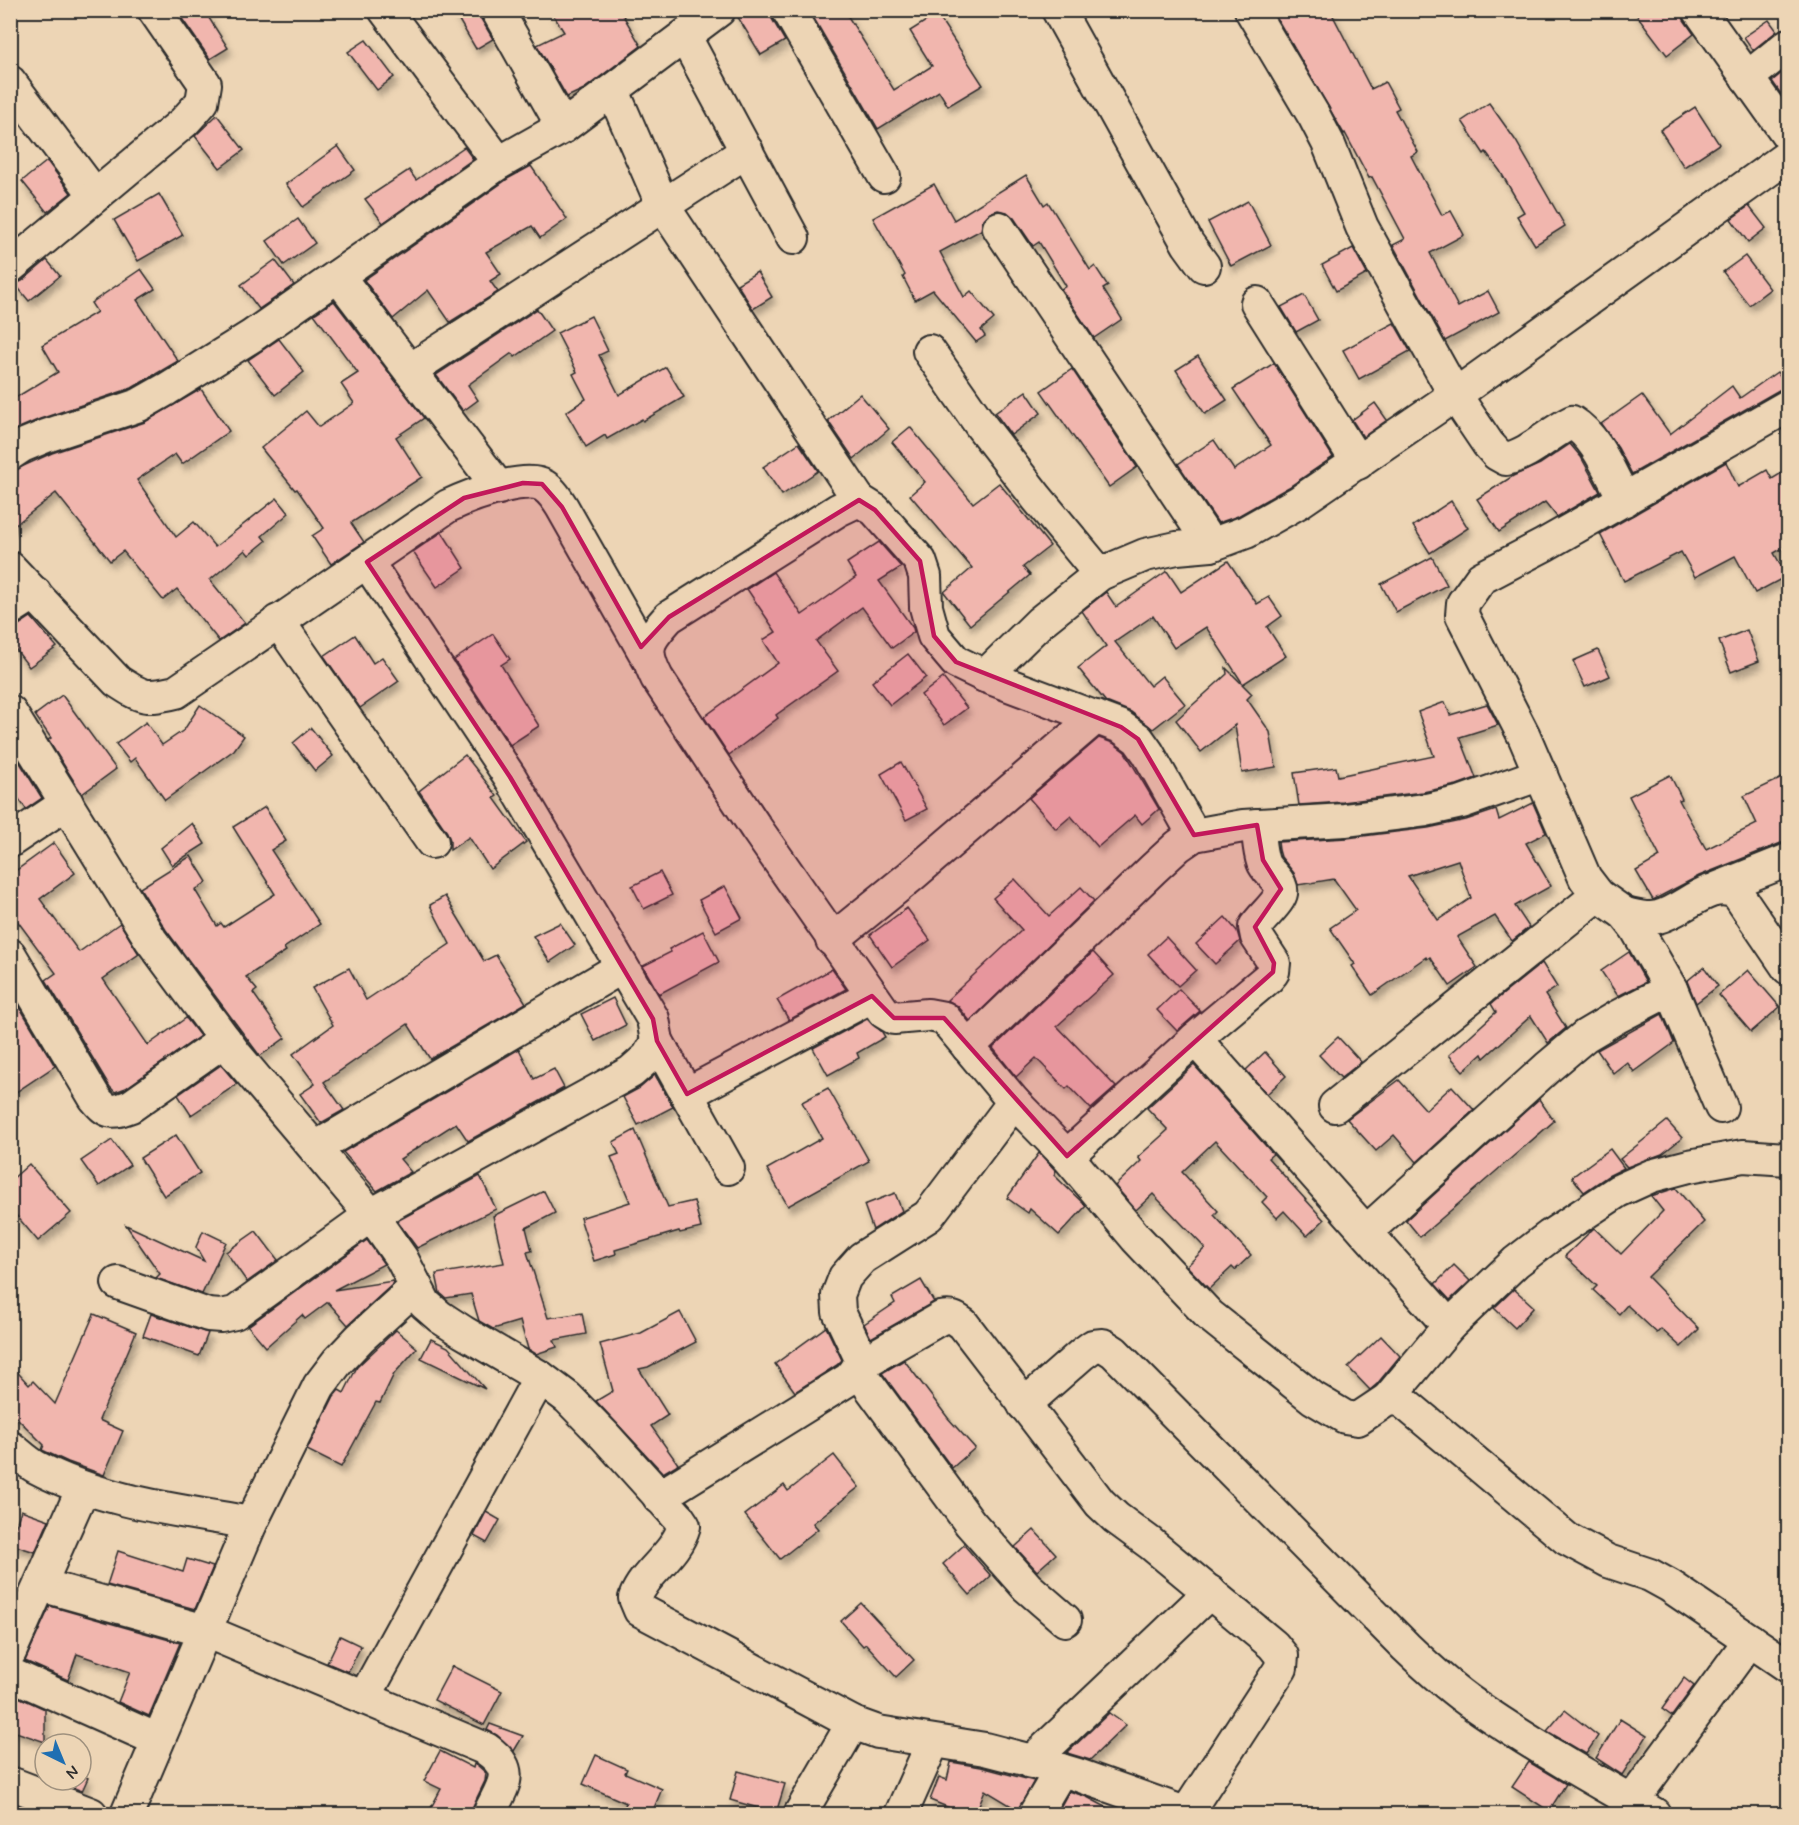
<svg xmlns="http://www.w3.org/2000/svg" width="1799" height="1825" font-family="Mynerve,sans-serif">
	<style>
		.building { fill: #f1b6ae; stroke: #2b2b2b; stroke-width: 1.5; fill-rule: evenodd; filter: url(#shadow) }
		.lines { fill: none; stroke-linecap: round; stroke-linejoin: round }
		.minor-casing { stroke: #2b2b2b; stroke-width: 36 }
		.minor { stroke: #edd5b5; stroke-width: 32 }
		.marked { fill: #c2185b; fill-opacity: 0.2; stroke: #c2185b; stroke-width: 4.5; stroke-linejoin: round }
	</style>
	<defs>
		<filter id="shadow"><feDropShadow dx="3.5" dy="6" stdDeviation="3" flood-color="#0004"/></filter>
	</defs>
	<rect width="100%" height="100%" fill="#edd5b5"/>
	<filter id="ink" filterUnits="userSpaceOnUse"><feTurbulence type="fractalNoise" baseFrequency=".0167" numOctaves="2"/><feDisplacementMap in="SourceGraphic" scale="12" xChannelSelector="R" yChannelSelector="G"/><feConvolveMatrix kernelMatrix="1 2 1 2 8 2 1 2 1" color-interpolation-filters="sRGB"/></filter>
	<g filter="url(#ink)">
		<g class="building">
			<path d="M176,10H204L228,48L210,59Z"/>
			<path d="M453,10H479L481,19L493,39L476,49Z"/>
			<path d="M550,10H620L641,46L584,89L567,97L537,45L564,32Z"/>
			<path d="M737,10H770L772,19L785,41L761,55L736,14Z"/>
			<path d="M809,10H844L894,90L932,66L910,31L937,14L983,85L948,106L939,91L878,129Z"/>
			<path d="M1272,10H1330L1371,89L1385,82L1399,108L1395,110L1418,152L1411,156L1442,215L1451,211L1464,235L1430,253L1458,307L1488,291L1499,312L1445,341L1393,245L1405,239L1372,177L1369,178L1345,133L1344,134Z"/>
			<path d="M1633,10H1681L1684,20L1694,34L1667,55Z"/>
			<path d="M1769,20L1777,31L1753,50L1744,37Z"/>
			<path d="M366,40L394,77L377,90L348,52Z"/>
			<path d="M1788,68V104L1772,81Z"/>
			<path d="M1489,103L1516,141L1565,226L1535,245L1517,216L1524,212L1500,171L1486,152L1484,154L1462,121Z"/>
			<path d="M1695,107L1719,144L1684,167L1660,130Z"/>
			<path d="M217,115L244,150L220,168L195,136Z"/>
			<path d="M338,146L355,170L303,207L286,184Z"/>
			<path d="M464,147L473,159L383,223L365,199L409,170L416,180Z"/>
			<path d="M47,161L71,193L47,212L22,181Z"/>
			<path d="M531,166L567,219L540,238L532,226L486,252L501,274L490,281L498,292L450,322L428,290L393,319L364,280L509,178Z"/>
			<path d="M1026,175L1044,205L1048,202L1090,270L1095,266L1108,286L1103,289L1122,319L1094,338L1061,289L1066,286L1039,242L1033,246L1014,218L1007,212L998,210L990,213L983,220L981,230L940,252L964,297L971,291L994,319L981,330L985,336L976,342L933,290L915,300L903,277L905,275L873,218L934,184L954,220Z"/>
			<path d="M159,194L183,235L138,261L114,220Z"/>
			<path d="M1248,201L1271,245L1231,266L1208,222Z"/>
			<path d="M1749,206L1766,228L1748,242L1731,219Z"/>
			<path d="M298,219L315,243L284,265L267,241Z"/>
			<path d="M1353,248L1367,274L1336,291L1322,265Z"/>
			<path d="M1745,256L1770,289L1749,305L1723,272Z"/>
			<path d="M47,260L60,276L29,301L15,284L22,281Z"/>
			<path d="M275,260L294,285L259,309L241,285Z"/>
			<path d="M141,269L155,289L137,300L178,361L132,388L40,419L10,432V401L58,372L42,345L97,312L91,303Z"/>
			<path d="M757,272L772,297L753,309L737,284Z"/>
			<path d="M1304,295L1318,320L1296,332L1281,307Z"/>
			<path d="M334,301L424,418L396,437L422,477L351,523L364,542L331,564L312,536L324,528L297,489L295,490L261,448L306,411L319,427L354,403L341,384L358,373L314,314Z"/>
			<path d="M537,309L552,331L515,357L512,353L468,385L478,400L463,411L436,375Z"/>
			<path d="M591,316L608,351L599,355L619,395L666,367L684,397L643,421L642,419L607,439L605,435L586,447L566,412L586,399L573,374L577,372L557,333Z"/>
			<path d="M1394,323L1410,351L1359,379L1343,350Z"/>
			<path d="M279,339L304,372L275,395L248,360Z"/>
			<path d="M1198,356L1227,400L1205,414L1176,370Z"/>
			<path d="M1274,363L1333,457L1289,487L1238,516L1218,523L1178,464L1214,440L1234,470L1271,445L1233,389Z"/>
			<path d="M1072,369L1137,467L1109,487L1041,391Z"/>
			<path d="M1777,372L1788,388L1779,390L1632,474L1618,448L1601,424L1642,395L1670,434L1732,386L1740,398Z"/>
			<path d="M201,389L229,431L182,464L175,454L137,480L176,537L194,522L215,547L277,498L289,513L262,536L266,541L249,555L245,550L210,580L245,623L219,641L177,589L163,600L123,551L110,561L56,493L10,529V472L52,453L145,422Z"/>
			<path d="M1026,391L1041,413L1011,435L995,413Z"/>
			<path d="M860,394L889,429L854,459L828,421Z"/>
			<path d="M1375,403L1387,420L1363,437L1352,420Z"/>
			<path d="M910,427L973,503L999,483L1050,546L1023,567L1030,575L970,625L944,592L972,568L910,495L925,482L892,442Z"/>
			<path d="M799,443L818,471L782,495L763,467Z"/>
			<path d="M1570,444L1581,457L1600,492L1557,517L1545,502L1499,532L1477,499L1513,476L1540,464Z"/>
			<path d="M1726,462L1738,487L1767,470L1772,479L1788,469V545L1774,553L1787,576L1755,593L1735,556L1695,577L1681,552L1624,581L1600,534Z"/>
			<path d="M1451,501L1468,528L1430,553L1413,526Z"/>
			<path d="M442,532L465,568L437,587L413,552Z"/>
			<path d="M879,542L901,567L879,581L913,628L914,632L892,648L862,607L816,641L838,671L776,715L778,718L729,755L704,717L778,663L763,640L776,632L747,589L773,572L802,615L856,577L847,563Z"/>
			<path d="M1432,557L1447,585L1396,612L1381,584Z"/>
			<path d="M1228,561L1257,604L1269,597L1282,616L1267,627L1286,656L1243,684L1206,627L1174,648L1153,616L1115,642L1150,686L1162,676L1185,704L1153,729L1131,712L1106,702L1078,668L1106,646L1082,611L1106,592L1116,607L1167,571L1181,592Z"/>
			<path d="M31,617L57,647L29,667L10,642V631Z"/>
			<path d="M1747,630L1759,661L1731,672L1719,641Z"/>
			<path d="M493,634L510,659L501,665L539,726L510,745L454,660Z"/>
			<path d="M355,635L373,663L382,657L399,681L360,708L324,656Z"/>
			<path d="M1598,650L1610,676L1585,687L1573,661Z"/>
			<path d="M908,654L926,677L890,705L872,682Z"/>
			<path d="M1226,668L1252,694L1247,699L1270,732L1276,767L1242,773L1235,725L1201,752L1176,720L1227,674Z"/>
			<path d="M943,678L967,708L944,725L921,695Z"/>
			<path d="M62,695L116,769L82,794L48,740L51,738L35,715Z"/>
			<path d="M1445,702L1450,715L1487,704L1498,725L1460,737L1476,778L1457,785L1423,792L1343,802L1299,805L1294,773L1336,767L1338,776L1434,756L1418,712Z"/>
			<path d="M200,705L244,736L234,750L165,800L135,758L130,762L116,744L146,722L162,745L184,730Z"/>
			<path d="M311,728L333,756L315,771L293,743Z"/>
			<path d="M1099,738L1113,743L1125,752L1159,809L1142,824L1135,815L1098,847L1071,816L1056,829L1029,798Z"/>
			<path d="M465,755L497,796L494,798L526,842L490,869L469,837L450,850V840L447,832L419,791Z"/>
			<path d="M19,761L42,798L26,809L10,787V768Z"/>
			<path d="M901,762L927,809L906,820L881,774Z"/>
			<path d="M1670,775L1682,799L1679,800L1706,849L1757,824L1744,796L1782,778L1788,792V842L1781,843L1699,876L1653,900L1636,871L1660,857L1629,796Z"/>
			<path d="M1533,803L1546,833L1526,843L1551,886L1515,906L1529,927L1512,941L1495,916L1457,937L1477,967L1450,986L1430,957L1427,959L1426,957L1372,995L1352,966L1355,964L1330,928L1356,910L1334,879L1298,885L1294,873L1281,857L1279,850L1278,842L1347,838L1428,828L1466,820L1496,810L1499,820ZM1458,860L1471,898L1438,920L1408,876Z"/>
			<path d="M265,807L286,841L271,850L320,924L284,948L286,951L246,977L257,990L253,993L285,1038L260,1056L166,930L140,888L191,856L207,882L195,890L217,926L221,923L224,927L275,894L233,827Z"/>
			<path d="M192,823L205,844L172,865L161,848Z"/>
			<path d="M54,843L75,873L40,899L79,952L120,923L139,954L103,979L148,1045L186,1018L200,1036L126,1088L115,1092L110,1087L46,980L56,973L10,911V875Z"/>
			<path d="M660,872L672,895L644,909L632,886Z"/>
			<path d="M1015,879L1049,916L1081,887L1094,901L970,1021L958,1006L947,1000L1022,930L993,898Z"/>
			<path d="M725,886L742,918L716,932L699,900Z"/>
			<path d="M445,896L484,961L496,955L526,1003L430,1059L408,1024L324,1082L344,1110L321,1123L300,1094L315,1084L293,1054L333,1025L312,988L349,968L366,1000L450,944L430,905Z"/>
			<path d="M907,908L930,940L892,967L870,935Z"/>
			<path d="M1225,917L1237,931L1240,941L1215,964L1196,944Z"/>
			<path d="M560,923L575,945L550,962L533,936Z"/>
			<path d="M703,931L719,962L659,994L643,966L671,952L669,949Z"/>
			<path d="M1166,937L1196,970L1178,986L1148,954Z"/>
			<path d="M1093,952L1114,975L1057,1026L1116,1087L1091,1109L1069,1086L1066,1089L1036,1058L1016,1077L993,1048Z"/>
			<path d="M1629,952L1646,982L1618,996L1601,971Z"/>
			<path d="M1542,963L1557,987L1545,995L1566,1028L1548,1043L1531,1016L1484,1058L1482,1054L1463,1071L1449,1055L1496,1012L1491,1004Z"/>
			<path d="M1704,967L1718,986L1696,1003L1687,981Z"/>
			<path d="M832,969L846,989L789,1020L777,1000Z"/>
			<path d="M1748,970L1780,1007L1751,1032L1719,995Z"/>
			<path d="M1179,989L1200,1011L1177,1031L1157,1010Z"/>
			<path d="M613,998L626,1025L595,1041L581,1014Z"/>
			<path d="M16,1001L55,1066L10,1096V1004Z"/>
			<path d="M1662,1014L1674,1043L1634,1072L1627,1062L1613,1073L1597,1050Z"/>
			<path d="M867,1019L882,1032L885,1037L857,1053L859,1058L828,1075L813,1048Z"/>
			<path d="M1338,1037L1361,1062L1341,1078L1319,1055Z"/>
			<path d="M519,1049L534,1079L554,1069L564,1088L468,1141L456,1123L400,1159L411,1172L377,1191L343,1152Z"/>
			<path d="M1265,1052L1286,1076L1267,1094L1246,1070Z"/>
			<path d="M221,1065L237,1084L191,1115L178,1095Z"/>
			<path d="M1194,1065L1273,1154L1268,1158L1324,1220L1307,1236L1284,1211L1277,1218L1262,1202L1267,1197L1215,1141L1182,1172L1218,1211L1214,1215L1251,1255L1235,1270L1232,1267L1209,1289L1187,1266L1205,1248L1153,1194L1136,1210L1115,1186L1141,1161L1138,1157L1168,1130L1147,1108Z"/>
			<path d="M655,1075L673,1107L638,1125L623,1097L640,1088Z"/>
			<path d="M1399,1080L1426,1110L1452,1086L1474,1110L1417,1162L1394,1135L1376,1151L1347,1119Z"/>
			<path d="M828,1088L869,1161L788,1206L767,1169L822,1138L802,1102Z"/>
			<path d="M1539,1099L1554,1121L1420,1237L1406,1220Z"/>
			<path d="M1667,1121L1682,1138L1662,1154L1627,1167L1620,1159Z"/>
			<path d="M635,1130L668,1207L694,1201L701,1228L680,1233L679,1231L615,1250L616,1254L594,1261L580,1218L630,1202L611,1157L619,1154L613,1142Z"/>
			<path d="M176,1135L200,1173L164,1196L140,1158Z"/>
			<path d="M112,1140L130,1165L99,1186L81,1161Z"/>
			<path d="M1610,1149L1624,1168L1608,1176L1584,1192L1572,1177Z"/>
			<path d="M1039,1153L1056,1171L1054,1175L1086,1206L1059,1235L1030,1209L1028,1213L1007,1198Z"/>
			<path d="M29,1164L71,1213L38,1241L10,1208V1181Z"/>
			<path d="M480,1176L496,1209L417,1248L397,1221Z"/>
			<path d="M1676,1188L1704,1222L1648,1277L1699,1329L1681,1347L1661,1329L1657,1333L1627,1305L1619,1314L1593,1290L1597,1286L1565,1256L1594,1228L1621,1254L1663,1211L1651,1196Z"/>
			<path d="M544,1191L555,1213L526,1228L532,1251L527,1252L548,1318L582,1313L586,1334L554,1340L557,1347L536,1354L528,1349L520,1321L493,1329L479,1321L471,1294L446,1298L440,1293L436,1274L504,1263L493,1216Z"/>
			<path d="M895,1193L902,1211L873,1230L864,1205Z"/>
			<path d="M126,1225L204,1261L196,1247L203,1231L226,1242L202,1294L156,1278L160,1274Z"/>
			<path d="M256,1231L278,1260L247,1282L226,1252Z"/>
			<path d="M367,1240L384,1264L334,1290L393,1281L394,1283L348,1325L328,1302L305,1319L302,1315L266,1347L248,1326Z"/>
			<path d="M1454,1265L1470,1281L1450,1300L1435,1284Z"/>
			<path d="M921,1280L934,1302L871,1338L864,1324L895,1303L892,1297Z"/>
			<path d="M1514,1289L1534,1307L1515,1328L1494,1308Z"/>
			<path d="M680,1312L696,1342L648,1367L639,1369L668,1415L651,1426L678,1464L663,1473L596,1401L613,1391L600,1344L641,1333Z"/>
			<path d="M94,1314L136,1332L99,1420L123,1431L104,1475L68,1462L42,1450L44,1445L10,1411V1364L29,1385L33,1381L55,1404Z"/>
			<path d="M151,1314L208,1333L199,1356L143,1336Z"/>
			<path d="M826,1327L842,1360L837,1365L795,1392L775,1364Z"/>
			<path d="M396,1330L417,1348L394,1374L380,1403L376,1402L341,1467L307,1450L334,1396L339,1390L344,1393L357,1367Z"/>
			<path d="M1381,1336L1400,1356L1377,1384L1370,1390L1348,1367Z"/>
			<path d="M431,1339L448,1347L485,1389L421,1358Z"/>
			<path d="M904,1360L948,1418L975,1448L952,1468L882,1373Z"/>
			<path d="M834,1455L859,1487L813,1523L818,1529L780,1559L745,1515L784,1485L788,1491Z"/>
			<path d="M21,1510L49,1520L35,1552L10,1544Z"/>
			<path d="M486,1512L500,1520L487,1543L474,1536Z"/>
			<path d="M1034,1530L1056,1554L1037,1571L1015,1547Z"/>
			<path d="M964,1545L991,1576L970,1595L943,1564Z"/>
			<path d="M118,1551L183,1572L187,1559L213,1567L195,1609L107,1585Z"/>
			<path d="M861,1603L914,1660L896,1677L866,1644L863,1646L841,1621Z"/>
			<path d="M50,1606L180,1643L149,1716L118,1702L130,1672L77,1654L68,1680L25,1661Z"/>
			<path d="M340,1636L361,1646L348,1672L327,1663Z"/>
			<path d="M452,1666L502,1691L484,1725L434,1700Z"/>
			<path d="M1684,1678L1694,1686L1672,1716L1662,1709Z"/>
			<path d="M12,1694L45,1709V1742L10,1730Z"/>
			<path d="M1565,1710L1598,1736L1586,1754L1547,1731Z"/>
			<path d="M1109,1713L1126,1725L1090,1760L1067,1753Z"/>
			<path d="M1620,1719L1647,1736L1622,1775L1596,1758Z"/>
			<path d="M490,1724L523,1736L514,1751L497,1735L487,1730Z"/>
			<path d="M440,1751L473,1768L474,1764L477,1765L486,1773L485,1781L473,1806L471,1815H427L441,1789L424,1781Z"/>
			<path d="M596,1755L627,1769L625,1773L662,1789L651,1815H621L626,1803L583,1784Z"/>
			<path d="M951,1762L981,1767L1034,1781L1018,1810L985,1790L975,1815H967L930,1800L939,1777L947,1780Z"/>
			<path d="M1529,1762L1566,1784L1549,1811L1512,1787Z"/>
			<path d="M738,1771L785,1784L776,1813L730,1800Z"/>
			<path d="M81,1775L88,1778L82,1791L53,1780H81Z"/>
			<path d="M1069,1791L1087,1797L1121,1815H1056Z"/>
		</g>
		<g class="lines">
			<defs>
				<g id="minor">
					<path d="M385,10L499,163"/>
					<path d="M497,10L563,127"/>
					<path d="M788,10L884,176"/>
					<path d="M1058,10L1188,244L1204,266"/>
					<path d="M1251,10L1314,116L1328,143L1362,227L1421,334L1455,395L1488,444L1497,454L1506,459C1530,454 1549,433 1572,422C1598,438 1610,474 1625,500"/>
					<path d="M1699,10L1788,135"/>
					<path d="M685,37L793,238"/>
					<path d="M1747,78L1788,45"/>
					<path d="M10,82L95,195"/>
					<path d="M613,91L663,206L859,500"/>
					<path d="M999,228L1211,545"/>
					<path d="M10,267L184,122L202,102L205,84L154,10"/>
					<path d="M338,276L499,488"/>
					<path d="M1257,303L1358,463"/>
					<path d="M929,351L982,427L1037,498L1100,574"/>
					<path d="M410,370L747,151"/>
					<path d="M10,454L22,446L46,436L139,405L167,389L252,336L499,163L563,127L719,10"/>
					<path d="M10,568L117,681C143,698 145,699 176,692L448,506C467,497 525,474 544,486C552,491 557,499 562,507L649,660"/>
					<path d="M10,609L35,593"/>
					<path d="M278,621L432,842"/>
					<path d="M985,676L1040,622L1100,574L1145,555L1177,548L1211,545L1246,532L1299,502L1455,395L1788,156"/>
					<path d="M10,712L151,940L236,1055L371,1215L402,1259L425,1304L440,1317L463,1332L540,1377L568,1398L605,1436L678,1517L684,1526C675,1557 646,1570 635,1598L640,1610L853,1723L878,1732L985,1749L1024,1759L1078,1775L1188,1814"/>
					<path d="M1194,835L1148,753L1138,739L1121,727L985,676L956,662L934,636L926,607L925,576L920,561L875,510L859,500L838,510L669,617C647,641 642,648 657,678L756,828L884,1012L894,1018L928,1015L944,1018L1014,1102L1067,1156L1136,1238L1209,1315L1313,1398L1345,1417L1358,1419L1388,1399L1401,1400L1567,1539L1608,1561L1650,1575L1670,1586L1788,1666"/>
					<path d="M10,841L67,803"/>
					<path d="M1718,888L1788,860"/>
					<path d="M1625,914C1635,916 1647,920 1658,917C1684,911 1710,878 1737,893L1788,968"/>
					<path d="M832,940L911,876L1096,717"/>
					<path d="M10,955L95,1098C108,1114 112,1113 131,1106L225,1040"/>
					<path d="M1195,1039L1449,1326"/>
					<path d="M657,1041L728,1168"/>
					<path d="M968,1047L1153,869L1178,846L1194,835L1243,826L1345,820L1426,810L1462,802L1541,774"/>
					<path d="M687,1094L872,996"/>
					<path d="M1335,1106L1598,895"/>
					<path d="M1721,1107L1671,989L1636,928L1625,914L1598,895L1585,878L1524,736L1462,615L1463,603L1481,578L1544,545L1788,406"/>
					<path d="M315,1148L622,967"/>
					<path d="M1067,1156L1195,1039L1268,978L1273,972L1274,963L1257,937L1255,927C1262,917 1273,908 1279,898C1288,883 1267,874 1263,862C1259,850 1259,837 1257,825"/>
					<path d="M1366,1232L1547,1068L1585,1036L1617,1017L1671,989"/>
					<path d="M118,1283L208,1315L221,1316L235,1313L371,1215L631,1072L648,1057L657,1041L653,1019L510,777L367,562"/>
					<path d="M863,1363L941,1318C951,1316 955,1318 963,1324L1100,1503L1116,1518L1150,1543L1273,1645L1282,1656L1281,1668L1186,1814"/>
					<path d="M857,1369L970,1523L1027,1587L1065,1620"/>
					<path d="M1388,1399L1449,1326L1516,1262L1550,1236L1618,1191L1651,1176L1689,1166L1743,1156L1788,1159"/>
					<path d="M1024,1405L1082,1354L1093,1346L1103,1345L1114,1352L1406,1647C1428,1668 1451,1689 1476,1706C1534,1746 1594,1780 1654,1814"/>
					<path d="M10,1447C19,1454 27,1462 36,1467C102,1502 178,1510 251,1523"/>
					<path d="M659,1497L849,1379L863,1363L839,1312L838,1295L845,1277L862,1258L928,1216L1014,1102"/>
					<path d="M41,1585L205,1631L486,1749C518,1771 502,1786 489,1814"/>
					<path d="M10,1652L83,1488"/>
					<path d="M10,1674L158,1740"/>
					<path d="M364,1698L540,1377"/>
					<path d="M1031,1762L1210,1592"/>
					<path d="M10,1783L91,1814"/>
					<path d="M1632,1801L1750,1640"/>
					<path d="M127,1814L251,1523L319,1386L338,1361L360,1338L416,1287"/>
					<path d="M800,1814L853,1723"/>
					<path d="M901,1814L933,1742"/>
					<path d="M1035,1814L1061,1770"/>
				</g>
			</defs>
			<use href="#minor" class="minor-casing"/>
			<use href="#minor" class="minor"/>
		</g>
	</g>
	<path class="marked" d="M523,483L542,484L562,507L641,647L669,617L859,500L875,510L920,561L934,636L956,662L1121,727L1138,739L1194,835L1257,825L1263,860L1281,889L1255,927L1274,963L1273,972L1067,1156L944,1018H894L872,996L687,1094L657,1041L653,1019L510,777L367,562L464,498Z"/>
	<rect width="1799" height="1825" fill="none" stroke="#edd5b5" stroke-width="36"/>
	<rect x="18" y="18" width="1763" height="1789" fill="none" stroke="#2b2b2b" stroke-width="2" filter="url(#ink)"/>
	<g transform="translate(63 1762) rotate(137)"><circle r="28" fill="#edd5b5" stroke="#9f917e" stroke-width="1.5"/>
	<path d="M0-4.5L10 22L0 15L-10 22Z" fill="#1f6fb2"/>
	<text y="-9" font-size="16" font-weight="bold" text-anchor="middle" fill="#2b2b2b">N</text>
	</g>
</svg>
